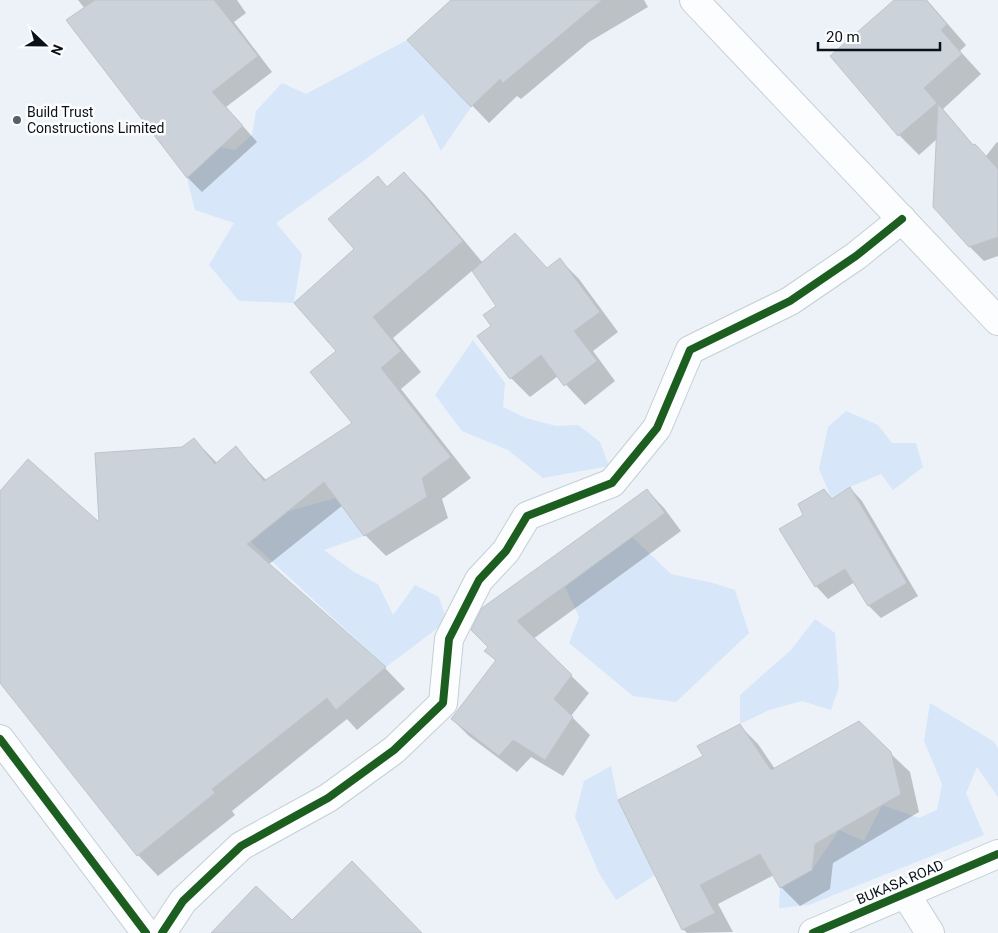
<svg xmlns="http://www.w3.org/2000/svg" width="998" height="933" font-family="Roboto,sans-serif">
	<style>
		.green { fill: #d7e6f8 }
		.shadow { fill: #0003 }
		.building { fill: #cbd2da; stroke: #bdc4cc }
		.lines { fill: none; stroke-linecap: round; stroke-linejoin: round }
		.minor-casing { stroke: #c7ced6; stroke-width: 30 }
		.minor { stroke: #fcfdfe; stroke-width: 28 }
		.cycleway-casing { stroke: #fdfdfd; stroke-width: 11 }
		.cycleway { stroke: #1b5e20; stroke-width: 8 }
		.poi-dot { fill: #586068; stroke: #fdfdfd; stroke-width: 2 }
		.labels { text-anchor: middle; dominant-baseline: central; stroke-width: 5; stroke-linejoin: round; paint-order: stroke }
		.poi-label { font-size: 14px; fill: #09121b; stroke: #fdfdfd; text-anchor: start }
		.street-label { font-size: 14px; fill: #09121b; stroke: #fdfdfd }
	</style>
	<rect width="100%" height="100%" fill="#ecf2f8"/>
	<g class="green">
		<path d="M407,40L471,107L441,151L423,114L366,159L276,223L302,254L294,303L239,301L209,265L234,223L195,210L187,178L220,147L235,150L252,135L256,111L282,83L306,94Z"/>
		<path d="M473,340L505,383L503,407L526,418L556,426L578,425L600,442L609,466L543,478L508,450L462,431L435,395Z"/>
		<path d="M846,411L878,425L892,443H916L923,467L893,490L881,474L850,487L832,499L819,469L828,427Z"/>
		<path d="M336,498L364,536L324,550L354,572L378,584L393,615L415,585L439,597L447,621L386,667L251,542L289,511Z"/>
		<path d="M632,537L671,574L713,583L735,590L749,633L676,702L633,696L569,643L579,617L565,587Z"/>
		<path d="M815,619L835,633L839,687L831,710L802,701L769,710L740,724V695L791,650Z"/>
		<path d="M930,703L993,741L998,748V797L977,767L966,793L984,835L809,905L779,908L780,888L812,870L839,830L864,841L882,805L919,818L937,810L942,784L924,741Z"/>
		<path d="M611,766L618,800L655,875L616,900L599,873L575,817L584,781Z"/>
	</g>
	<g class="shadow">
		<path d="M78,0H237L246,13L234,22L272,72L226,107L257,142L202,192L188,178L67,21L85,9Z"/>
		<path d="M455,0H644L648,7L589,42L521,99L517,96L489,123L409,40Z"/>
		<path d="M896,0H927L966,45L960,51L981,74L943,109L974,146L986,156L997,142L998,143V256L984,261L970,247L937,139L919,155L899,135L832,56Z"/>
		<path d="M404,173L425,194L483,263L534,255L548,269L560,260L579,279L618,332L593,351L615,381L585,405L558,376L530,397L511,378L493,326L498,306L473,270L393,338L421,372L401,389L471,478L442,499L448,518L386,556L365,535L343,505L268,565L385,668L405,689L357,730L347,719L232,811L235,815L158,876L138,855L0,681V493L100,525L183,448L194,439L217,463L236,448L267,481L354,424L338,351L356,249L387,188Z"/>
		<path d="M850,488L862,501L918,596L881,618L869,606L855,582L828,599L816,586L805,515L824,490L833,500Z"/>
		<path d="M647,490L664,508L681,531L533,639L589,693L571,716L590,735L563,776L531,757L517,772L469,736L452,719L496,661L486,651Z"/>
		<path d="M739,725L758,744L775,769L890,753L910,772L919,812L833,863L830,889L800,906L781,887L774,875L718,904L733,932L687,933L683,929L705,757Z"/>
	</g>
	<g class="building">
		<path d="M95,0H214L258,56L212,92L243,126L187,178L66,20Z"/>
		<path d="M451,0H602L503,83L500,79L471,107L407,40Z"/>
		<path d="M894,0H926L947,24L941,30L962,54L924,88L937,103L898,136L830,56Z"/>
		<path d="M938,104L973,145L975,144L998,169V237L969,247L933,207Z"/>
		<path d="M404,172L463,241L373,317L401,351L381,368L451,457L422,478L427,497L364,536L324,482L247,544L386,667L336,710L327,698L212,789L215,793L137,856L0,683V491L28,459L99,522L95,453L182,447L194,438L215,464L236,446L264,481L352,423L310,372L336,351L294,303L354,249L328,219L378,176L387,187Z"/>
		<path d="M515,233L547,268L560,258L600,312L574,331L597,361L564,386L541,355L510,379L477,336L491,326L483,315L496,306L472,271Z"/>
		<path d="M850,487L907,583L868,606L845,569L815,587L779,529L803,515L798,504L824,489L832,499Z"/>
		<path d="M647,489L665,513L517,621L572,675L554,699L573,717L545,760L513,740L499,756L451,719L496,660L484,651L488,647L471,630L482,608Z"/>
		<path d="M859,721L891,752L901,794L815,844L812,870L780,888L760,854L700,885L715,913L682,930L618,800L703,756L697,746L740,724L771,770Z"/>
		<path d="M352,861L422,933H211L256,886L292,920Z"/>
	</g>
	<g class="lines">
		<defs>
			<g id="minor">
				<path d="M694,0L998,321"/>
				<path d="M0,739L146,933"/>
				<path d="M905,893L930,933"/>
				<path d="M162,933L183,901L241,846L328,798L394,750L443,703L449,639L479,580L506,551L527,516L612,483L657,428L690,350L790,301L856,256L902,219"/>
				<path d="M813,933L998,854"/>
			</g>
		</defs>
		<use href="#minor" class="minor-casing"/>
		<use href="#minor" class="minor"/>
		<defs>
			<g id="cycleway">
				<path d="M0,739L146,933"/>
				<path d="M162,933L183,901L241,846L328,798L394,750L443,703L449,639L479,580L506,551L527,516L612,483L657,428L690,350L790,301L856,256L902,219"/>
				<path d="M813,933L998,854"/>
			</g>
		</defs>
		<use href="#cycleway" class="cycleway-casing"/>
		<use href="#cycleway" class="cycleway"/>
	</g>
	<circle class="poi-dot" cx="17" cy="120" r="5"/>
	<g class="labels">
		<g class="poi-label">
			<text x="27" y="112">Build Trust<tspan x="27" dy="16">Constructions Limited</tspan></text>
		</g>
		<g class="street-label">
			<text transform="translate(900 882) rotate(-23)">BUKASA ROAD</text>
		</g>
	</g>
	<g transform="translate(45 45) rotate(112)" stroke="#fdfdfd" stroke-width="4" paint-order="stroke">
	<path d="M0-4L9 19L0 12L-9 19Z" fill="#09121b"/>
	<text y="-8" font-size="14" font-weight="bold" text-anchor="middle" fill="#09121b">N</text>
	</g>
	<path d="M818 42v8h122v-8" fill="none" stroke="#09121b" stroke-width="2.5"/>
	<text x="826" y="42" font-size="15" fill="#09121b" stroke="#fdfdfd" stroke-width="4" paint-order="stroke">20 m</text>
</svg>
